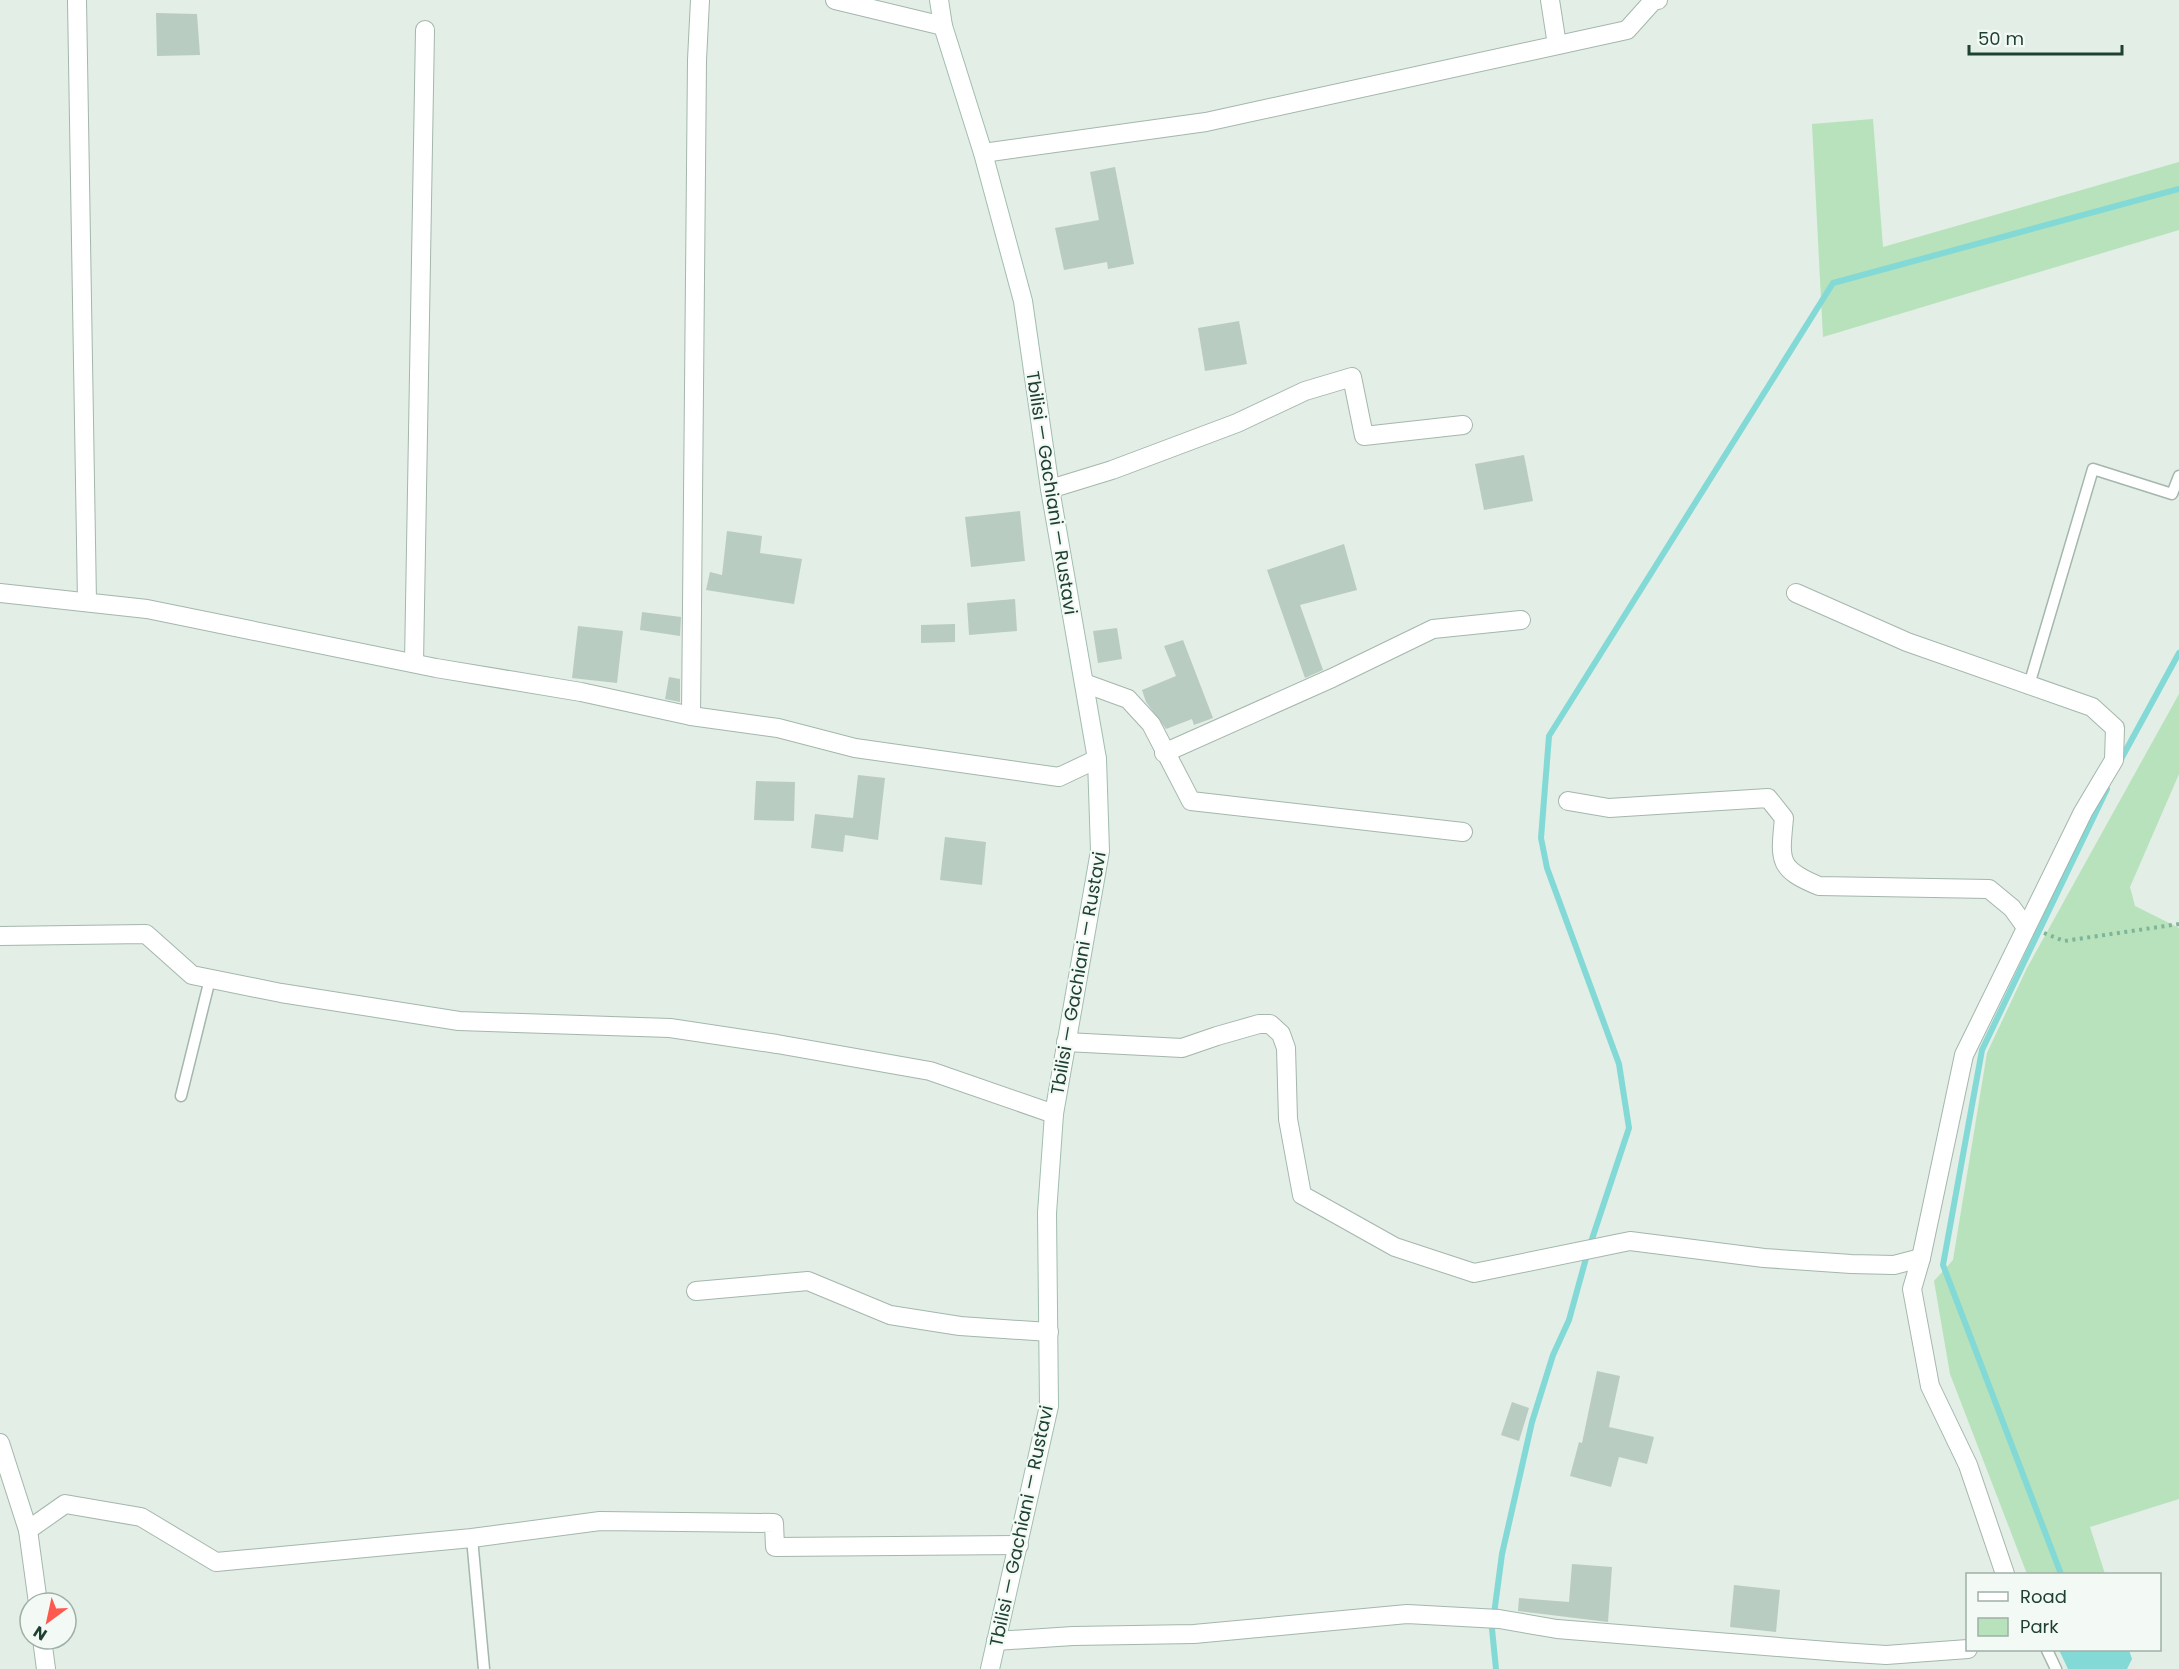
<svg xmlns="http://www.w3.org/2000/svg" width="2179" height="1669" font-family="Poppins,sans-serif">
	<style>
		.green { fill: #b8e2bb }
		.water { fill: #83d9d6 }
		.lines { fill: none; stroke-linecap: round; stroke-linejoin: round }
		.stream { stroke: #83d9d6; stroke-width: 6 }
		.building { fill: #b9ccc1 }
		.service-casing { stroke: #a4b7ac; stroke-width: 13 }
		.minor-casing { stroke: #a4b7ac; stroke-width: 20 }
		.secondary-casing { stroke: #a1beaf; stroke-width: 20 }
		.path { stroke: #7eb599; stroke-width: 4; stroke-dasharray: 3 4.5; stroke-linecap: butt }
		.service { stroke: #fff; stroke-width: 10 }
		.minor { stroke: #fff; stroke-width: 18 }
		.secondary { stroke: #fff; stroke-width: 18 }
		.labels { text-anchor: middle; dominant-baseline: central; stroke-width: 4.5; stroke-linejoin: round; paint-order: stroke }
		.street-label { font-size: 18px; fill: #1f4132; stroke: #f3faf5 }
	</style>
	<rect width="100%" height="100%" fill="#e2eee6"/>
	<g class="green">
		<path d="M1873,119L1883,247L2179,162V230L1823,337L1812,124Z"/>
		<path d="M2179,694V774L2130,887L2135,906L2179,928V1499L2090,1527L2105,1574H2027L1950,1374L1934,1281L1953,1260L1987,1053L2027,968Z"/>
	</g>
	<path class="water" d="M2059,1650H2129L2132,1659L2127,1669H2068Z"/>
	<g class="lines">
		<g class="stream">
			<path d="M2120,761L2179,653"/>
			<path d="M2061,1574L1943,1265L1982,1050L2107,789"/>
			<path d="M1496,1669L1492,1629L1502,1554L1532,1422L1553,1355L1569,1320L1588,1251L1629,1128L1619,1064L1547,868L1541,838L1549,736L1833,283L2179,189"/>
		</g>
	</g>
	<g class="building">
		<path d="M156,13L197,14L200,55L157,56Z"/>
		<path d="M1115,167L1134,264L1108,269L1107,262L1064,270L1055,228L1099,220L1090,172Z"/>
		<path d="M1239,321L1247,364L1205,371L1198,328Z"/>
		<path d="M1524,455L1533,501L1484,510L1475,464Z"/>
		<path d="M1020,511L1025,561L971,567L965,517Z"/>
		<path d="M727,531L762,536L760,553L802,559L794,604L706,590L710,572L722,575Z"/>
		<path d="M1344,544L1357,590L1300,605L1323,670L1305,678L1267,570Z"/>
		<path d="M1015,599L1017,631L969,635L967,603Z"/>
		<path d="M642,612L681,617L680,636L640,630Z"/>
		<path d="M955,624V642L921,643V625Z"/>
		<path d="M578,626L623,631L617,683L572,678Z"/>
		<path d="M1117,628L1122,659L1098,663L1093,631Z"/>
		<path d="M1183,640L1213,718L1194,725L1192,719L1166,729L1146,702L1142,690L1176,676L1164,646Z"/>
		<path d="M669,677L680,679V702L665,699Z"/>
		<path d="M858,775L885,778L878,840L845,835L843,852L811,848L815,814L853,818Z"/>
		<path d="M756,781L795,782L794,821L754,820Z"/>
		<path d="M945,837L986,842L982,885L940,880Z"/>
		<path d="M1597,1371L1620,1376L1609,1427L1654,1437L1647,1464L1619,1457L1611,1487L1570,1476L1579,1442L1582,1443Z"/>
		<path d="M1512,1402L1529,1408L1519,1441L1501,1435Z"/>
		<path d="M1572,1564L1612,1567L1608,1622L1518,1611L1519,1598L1569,1602Z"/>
		<path d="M1734,1585L1780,1590L1776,1632L1730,1627Z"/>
	</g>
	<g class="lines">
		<defs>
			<g id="service">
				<path d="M2029,685L2093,469L2172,494L2179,476"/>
				<path d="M181,1096L210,979"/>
				<path d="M472,1538L484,1669"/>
				<path d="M2047,1650L2056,1669"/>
			</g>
			<g id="minor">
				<path d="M77,0L87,602"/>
				<path d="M835,0L943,26"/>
				<path d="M1550,0L1557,45"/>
				<path d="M983,153L1206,122L1627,30L1653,1L1658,0"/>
				<path d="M1050,489L1112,470L1237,423L1305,391L1352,377L1364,436L1463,425"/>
				<path d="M0,593L147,609L436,668L581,692L691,716L778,728L855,748L1059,777L1097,759"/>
				<path d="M1796,593L1907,642L2092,707L2115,728L2114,760L2083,812L1964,1055L1921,1258L1912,1289L1930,1386L1968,1465L2005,1574"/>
				<path d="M414,663L425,30"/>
				<path d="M1084,683L1128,699L1151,724L1191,801L1463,832"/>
				<path d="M691,716L697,60L700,0"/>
				<path d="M1164,753L1332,678L1433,629L1521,620"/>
				<path d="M1568,801L1609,808L1768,798L1784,818C1780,860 1777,869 1819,886L1989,889L2012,908L2025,926"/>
				<path d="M0,936L146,934L192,975L281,993L459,1021L670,1028L777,1044L930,1071L1054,1114"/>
				<path d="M1066,1042L1182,1048L1217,1036L1259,1024H1270L1281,1034L1286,1048L1288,1119L1302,1195L1395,1247L1474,1273L1630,1241L1764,1258L1851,1264L1894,1265L1921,1258"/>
				<path d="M696,1291L808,1281L890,1315L960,1326L1049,1332"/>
				<path d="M0,1443L28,1530L65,1504L141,1517L216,1562L472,1538L600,1521L774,1523L775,1547L1019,1545"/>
				<path d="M28,1530L38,1603"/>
				<path d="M42,1639L46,1669"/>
				<path d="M996,1641L1073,1636L1194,1634L1407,1614L1499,1619L1557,1629L1840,1652L1886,1655L1968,1649"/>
			</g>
			<path id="secondary" d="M939,0L943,26L983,153L1023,301L1050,489L1097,759L1100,851L1054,1114L1047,1213L1049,1406L990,1669"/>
		</defs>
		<use href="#service" class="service-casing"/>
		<use href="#minor" class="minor-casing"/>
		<use href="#secondary" class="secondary-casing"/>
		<path class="path" d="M2044,933L2064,941L2179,924"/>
		<use href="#service" class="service"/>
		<use href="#minor" class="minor"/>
		<use href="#secondary" class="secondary"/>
	</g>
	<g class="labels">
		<g class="street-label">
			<text transform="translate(1052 493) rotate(81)">Tbilisi — Gachiani — Rustavi</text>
			<text transform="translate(1078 973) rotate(-80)">Tbilisi — Gachiani — Rustavi</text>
			<text transform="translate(1021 1526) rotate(-78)">Tbilisi — Gachiani — Rustavi</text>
		</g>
	</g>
	<rect x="1966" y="1573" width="195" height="78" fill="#f3faf5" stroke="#9eb0a7" stroke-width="1.5"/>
	<rect x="1978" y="1592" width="30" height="9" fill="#ffffff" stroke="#9eb0a7" stroke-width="1.5"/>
	<text x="2020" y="1603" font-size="18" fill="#1f4132">Road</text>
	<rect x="1978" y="1618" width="30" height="18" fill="#b8e2bb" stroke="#9eb0a7" stroke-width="1.5"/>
	<text x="2020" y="1633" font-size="18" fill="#1f4132">Park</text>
	<g transform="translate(48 1621) rotate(213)"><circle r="28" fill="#f3faf5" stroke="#9eb0a7" stroke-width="1.5"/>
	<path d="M0-4.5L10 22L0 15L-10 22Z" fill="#ff584e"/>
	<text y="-9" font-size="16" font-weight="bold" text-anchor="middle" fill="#1f4132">N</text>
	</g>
	<path d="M1969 45v9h153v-9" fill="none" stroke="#1f4132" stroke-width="3"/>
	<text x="1978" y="45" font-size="18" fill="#1f4132" stroke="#f3faf5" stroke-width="4.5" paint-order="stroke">50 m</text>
</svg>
